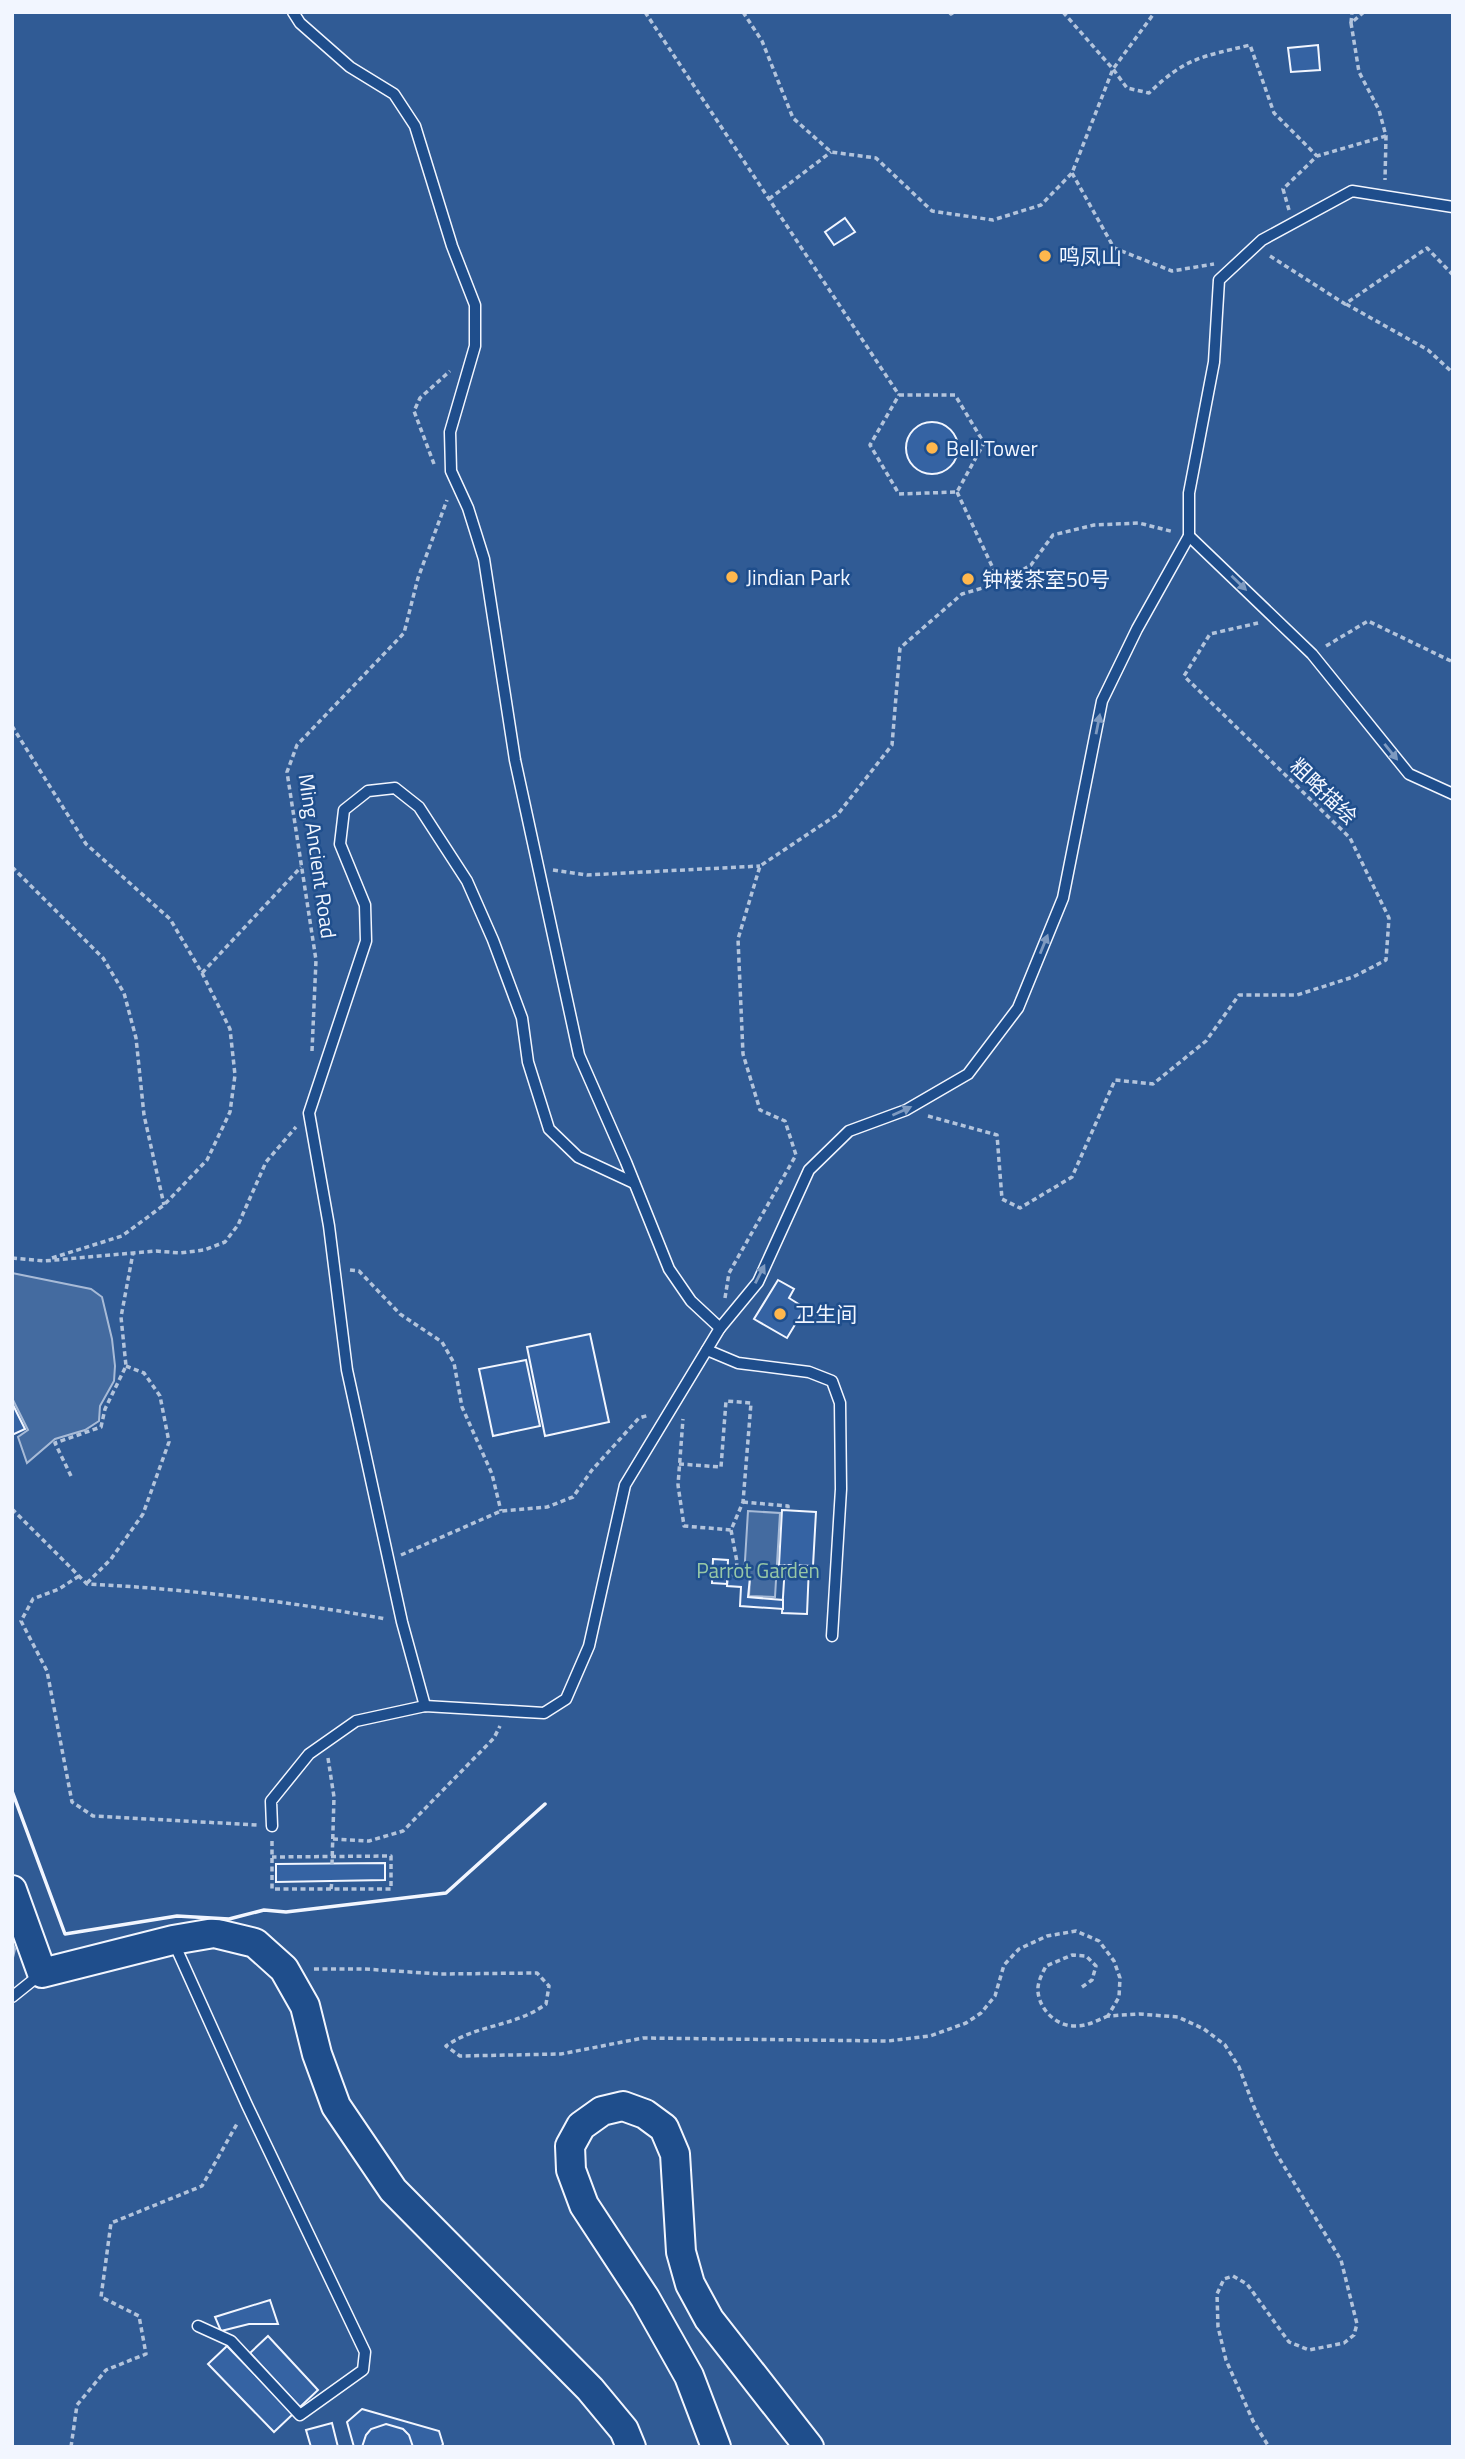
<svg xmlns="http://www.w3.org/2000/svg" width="1465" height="2459" font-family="'Titillium Web','Noto Sans SC',sans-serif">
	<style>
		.green { fill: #305b95; stroke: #a8bbd7; stroke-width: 2 }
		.water { fill: #446ba0; stroke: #a8bbd7; stroke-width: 2 }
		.building { fill: #3563a3; stroke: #f2f6ff; stroke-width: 2 }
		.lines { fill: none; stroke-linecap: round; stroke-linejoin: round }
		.lane-casing { stroke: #f2f6ff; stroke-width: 13 }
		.secondary-casing { stroke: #f2f6ff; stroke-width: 32 }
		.path { stroke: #b3c4dc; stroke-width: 3.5; stroke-dasharray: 5 3.5; stroke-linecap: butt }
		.lane { stroke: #1f4e8c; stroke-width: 10 }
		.secondary { stroke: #1f4e8c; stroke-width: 28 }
		.wall { stroke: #f2f6ff; stroke-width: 3.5 }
		.oneway { fill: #7e9ac0 }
		.poi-dot { fill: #ffb74d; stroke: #1f4e8c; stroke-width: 2.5 }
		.labels { text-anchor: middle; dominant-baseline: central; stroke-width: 5; stroke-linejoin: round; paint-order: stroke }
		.poi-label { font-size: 21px; fill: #f2f6ff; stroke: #1f4e8c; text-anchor: start }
		.street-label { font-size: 21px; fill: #f2f6ff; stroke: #1f4e8c }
		.park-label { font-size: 21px; fill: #97c8a6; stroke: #1f4e8c }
	</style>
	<rect width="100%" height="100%" fill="#1f4e8c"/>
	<path class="green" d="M12,12H1453V2447H12V1962L15,1949L12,1941Z"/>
	<g class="water">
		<path d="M12,1273L91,1289L102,1297L112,1339L115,1366L114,1381L100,1406L99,1421L85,1430L55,1439L27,1463L18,1437L28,1430L12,1398Z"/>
		<path d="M748,1511L780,1513L775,1597L749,1596L750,1578L744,1577Z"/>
	</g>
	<g class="building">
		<path d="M1318,45L1320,70L1291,72L1288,48Z"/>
		<path d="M845,218L855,232L834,245L825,232Z"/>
		<circle cx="932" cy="448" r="26"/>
		<path d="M778,1280L794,1289L789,1298L805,1308L787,1338L754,1319Z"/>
		<path d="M590,1334L609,1422L545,1436L527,1347Z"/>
		<path d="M526,1360L540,1426L493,1436L479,1369Z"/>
		<path d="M12,1403L25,1429L12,1435Z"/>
		<path d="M782,1510L816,1512L813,1566L779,1565Z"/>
		<path d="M713,1559L728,1560L727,1584L712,1583Z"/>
		<path d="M785,1565L809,1566L807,1614L782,1613Z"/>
		<path d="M728,1575L750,1577L748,1597L783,1600V1609L740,1606L741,1587L727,1586Z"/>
		<path d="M385,1863V1880L276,1882V1864Z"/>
		<path d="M270,2300L278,2324H249L221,2331L215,2317Z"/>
		<path d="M268,2336L318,2390L300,2407L250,2353Z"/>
		<path d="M227,2346L293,2414L274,2432L208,2364Z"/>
		<path d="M362,2409L439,2431L443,2444L441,2447H354L347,2422Z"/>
		<path d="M332,2423L338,2447H311L306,2430Z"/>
		<path d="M386,2424L403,2429L409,2435L413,2447H362L366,2435L371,2429Z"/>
	</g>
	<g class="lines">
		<defs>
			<g id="lane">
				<path d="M293,12L300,23L350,67L394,94L415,126L452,246L475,305V346L450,432L451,471L468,508L484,559L515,760L579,1055L626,1162L669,1269L691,1301L720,1328"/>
				<path d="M1189,536L1312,654L1409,774L1453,794"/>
				<path d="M707,1350L738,1363L809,1372L832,1381L840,1403L841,1489L832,1636"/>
				<path d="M425,1706L402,1622L347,1370L329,1226L309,1113L366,941L365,905L340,844L344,810L368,791L395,788L419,807L467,881L493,940L522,1018L528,1062L549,1129L578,1157L634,1183"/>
				<path d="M272,1826L271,1801L309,1754L356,1721L425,1706L544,1713L566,1699L589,1646L625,1485L720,1328L758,1282L809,1170L849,1131L906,1110L968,1074L1018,1008L1063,898L1102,701L1137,629L1189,536V493L1214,362L1219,280L1262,240L1352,191L1453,207"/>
				<path d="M173,1941L247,2105L365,2352L363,2370L300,2415L231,2341L198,2326"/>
				<path d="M12,1997L42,1973"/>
			</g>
			<g id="secondary">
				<path d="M12,1890L42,1973L173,1940L214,1933L255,1943L284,1969L305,2006L317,2054L336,2106L393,2190L590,2389L624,2430L631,2447"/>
				<path d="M716,2447L689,2376L645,2298L584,2205L571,2170L570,2146L581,2126L602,2111L623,2106L645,2114L664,2128L675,2154L681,2252L690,2284L709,2319L809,2447"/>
			</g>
		</defs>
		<use href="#lane" class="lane-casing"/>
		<use href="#secondary" class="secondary-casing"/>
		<g class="path">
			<path d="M645,12L899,395"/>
			<path d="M743,12L762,41L793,118L831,152L876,158L932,211L993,220L1041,205L1072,173L1113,69L1155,12"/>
			<path d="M949,12L951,14L955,12"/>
			<path d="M1063,12L1113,69L1127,88L1149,93C1186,57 1202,57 1250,45L1274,113L1317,156"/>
			<path d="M1364,12L1351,23L1359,72L1379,110L1386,136L1385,180"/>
			<path d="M1351,23L1352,12"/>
			<path d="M1072,173L1114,248L1172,271L1214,264"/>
			<path d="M769,199L831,152"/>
			<path d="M1289,210L1283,189L1317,156L1386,136"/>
			<path d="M1270,256L1345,304L1427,248L1453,275"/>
			<path d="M1346,304L1428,350L1453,373"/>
			<path d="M899,395H955L984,443L957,492L899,494L870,445Z"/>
			<path d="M434,464L414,411L420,398L450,371"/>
			<path d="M957,492L1000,583"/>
			<path d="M1326,646L1368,621L1453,662"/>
			<path d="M12,726L86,844L170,919L202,973L230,1029L235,1075L230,1112L207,1160L164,1205L122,1236L52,1258"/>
			<path d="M12,867L103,958L124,993L136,1038L144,1115L164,1205"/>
			<path d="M553,870L587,875L760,866"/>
			<path d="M202,973L301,867"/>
			<path d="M312,1051L316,960L287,772L297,745L404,633L418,578L447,500"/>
			<path d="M928,1116L997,1135L1002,1199L1020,1208L1072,1177L1115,1080L1153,1084L1206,1041L1239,995H1297L1353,977L1386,960L1389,918L1350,838L1184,676L1210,634L1258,623"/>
			<path d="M12,1258L44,1261L156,1251L180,1253L204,1250L225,1242L238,1225L266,1162L296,1127"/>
			<path d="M350,1270L359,1271L400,1314L442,1342L454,1363L462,1407L492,1474L501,1511"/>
			<path d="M725,1298L729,1273L796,1155L785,1121L760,1110L743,1054L738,939L760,866L838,814L892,745L900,648L962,594L1000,583L1031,565L1053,535L1094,525L1139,523L1174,532"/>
			<path d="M679,1464L721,1467L726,1401L751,1403L743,1502L731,1530L684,1526L678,1485L683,1419"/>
			<path d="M71,1476L55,1443L101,1427L105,1409L126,1366L121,1317L133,1253"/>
			<path d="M743,1502L788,1506V1510"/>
			<path d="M12,1509L87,1584C188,1589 286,1601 386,1619"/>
			<path d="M731,1530L737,1562L736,1576"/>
			<path d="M401,1555L501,1511L547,1507L573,1497L592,1470L639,1418L649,1415"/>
			<path d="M79,1576L59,1589L33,1599L21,1621L47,1671L72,1802L93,1816L257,1825"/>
			<path d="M87,1583L111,1559L143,1514L169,1442L160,1396L144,1373L126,1366"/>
			<path d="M328,1758L334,1797L332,1864"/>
			<path d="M333,1839L369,1841L403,1831L494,1738L500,1726"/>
			<path d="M272,1841V1889H391V1856L272,1857"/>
			<path d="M331,1889L332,1881"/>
			<path d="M314,1969H365L440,1974L537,1973L549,1986L546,2004C515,2027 477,2024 446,2046L460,2056L561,2054L643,2038L888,2041L930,2036L966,2023L981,2013L995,1996L1004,1965L1019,1949L1047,1936L1076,1931L1099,1941L1114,1961L1120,1978L1119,1997L1108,2016L1139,2014L1178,2017L1204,2029L1225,2045L1239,2067L1254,2107L1276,2153L1341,2260L1357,2324L1354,2335L1344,2343L1309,2350L1289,2342L1247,2284L1233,2276L1224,2279L1217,2294L1218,2327L1226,2360L1253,2421L1269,2447"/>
			<path d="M1082,1987L1092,1980L1096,1966L1086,1956L1072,1955L1046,1966C1042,1974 1037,1983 1038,1992C1040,2011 1058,2027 1076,2026C1088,2026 1098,2020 1108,2016"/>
			<path d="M71,2447L77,2405L106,2370L146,2354L139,2316L101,2297L111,2223L202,2186L238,2122"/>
		</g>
		<use href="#lane" class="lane"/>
		<use href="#secondary" class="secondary"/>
		<path class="wall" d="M12,1791L65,1934L177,1916L229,1919L264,1910L286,1912L446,1893L545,1804"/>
	</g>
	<defs><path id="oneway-solid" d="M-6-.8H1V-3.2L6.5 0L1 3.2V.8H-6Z" transform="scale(1.75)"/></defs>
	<g class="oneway">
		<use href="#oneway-solid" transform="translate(1239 583) rotate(44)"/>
		<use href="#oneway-solid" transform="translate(1098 724) rotate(-79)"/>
		<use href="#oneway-solid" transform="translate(1391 752) rotate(51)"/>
		<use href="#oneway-solid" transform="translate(1044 944) rotate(-68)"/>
		<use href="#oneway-solid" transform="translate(902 1111) rotate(-24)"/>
		<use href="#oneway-solid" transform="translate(760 1274) rotate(-63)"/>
	</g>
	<g class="poi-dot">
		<circle cx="1045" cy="256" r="7"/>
		<circle cx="932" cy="448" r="7"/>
		<circle cx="732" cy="577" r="7"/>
		<circle cx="968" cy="579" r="7"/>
		<circle cx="780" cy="1314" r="7"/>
	</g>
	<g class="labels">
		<g class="poi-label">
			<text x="1059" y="256">鸣凤山</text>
			<text x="946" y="448">Bell Tower</text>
			<text x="746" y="577">Jindian Park</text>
			<text x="982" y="579">钟楼茶室50号</text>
			<text x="794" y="1314">卫生间</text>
		</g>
		<g class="street-label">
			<text transform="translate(1324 791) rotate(44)">粗略描绘</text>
			<text transform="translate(318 856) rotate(82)">Ming Ancient Road</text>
		</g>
		<g class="park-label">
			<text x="758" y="1570">Parrot Garden</text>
		</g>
	</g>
	<rect width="1465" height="2459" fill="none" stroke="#f2f6ff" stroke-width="28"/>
</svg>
